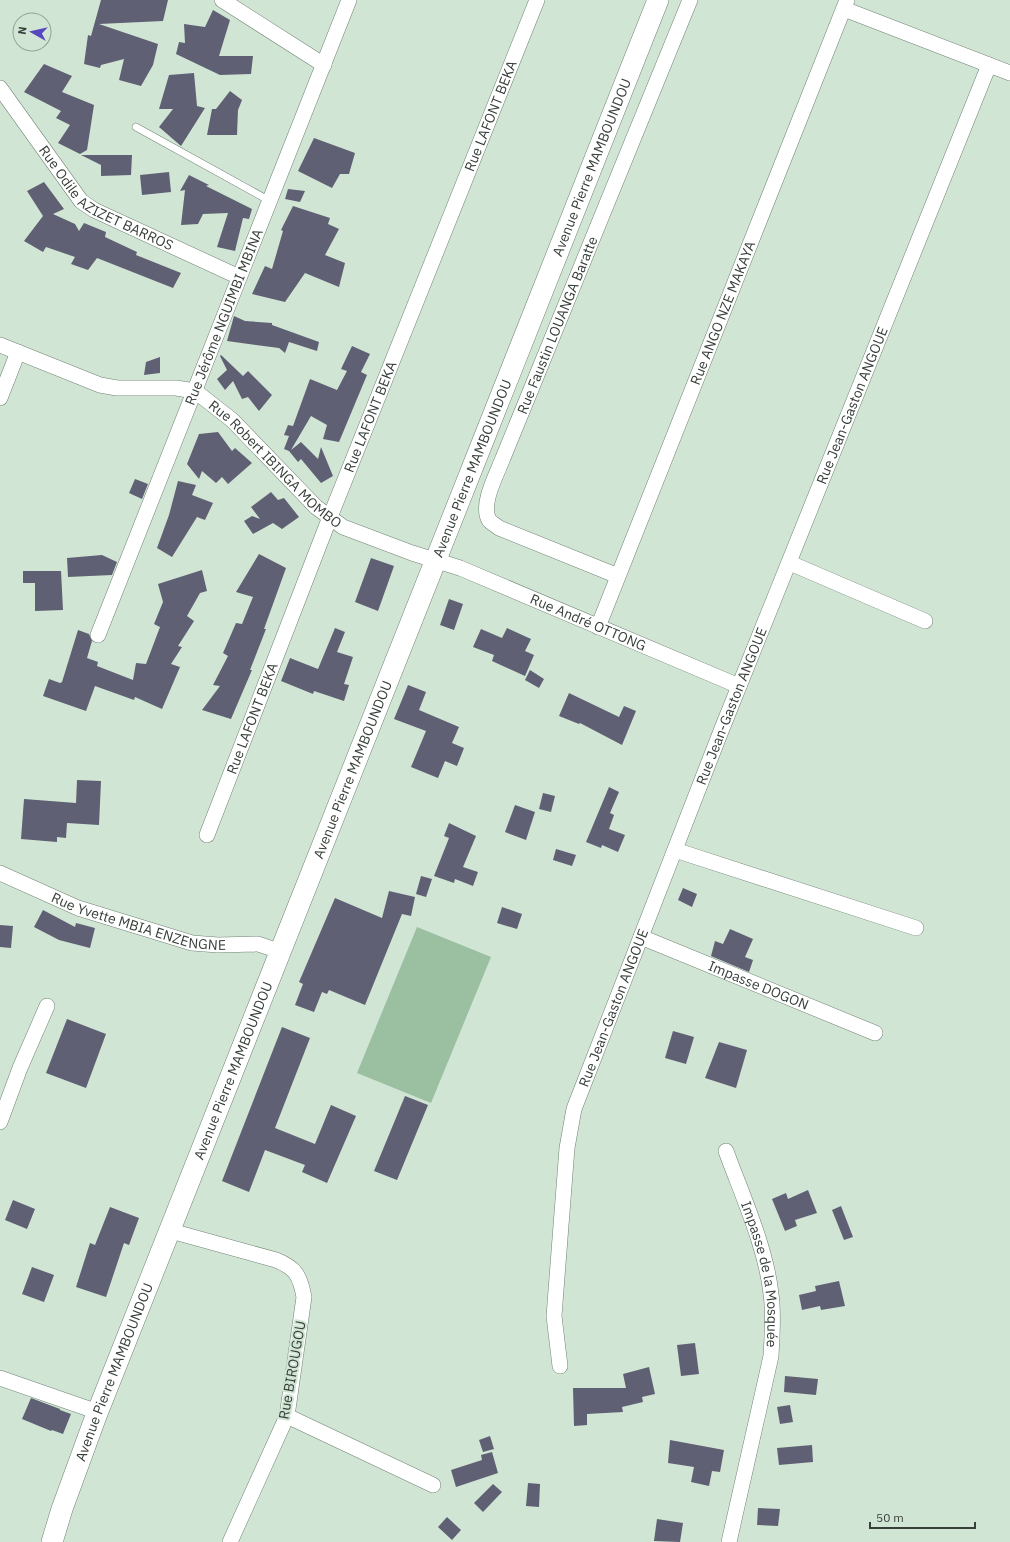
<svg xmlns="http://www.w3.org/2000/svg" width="1010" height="1542" font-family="'IBM Plex Sans',sans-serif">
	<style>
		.green { fill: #9abfa1 }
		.building { fill: #5f6073 }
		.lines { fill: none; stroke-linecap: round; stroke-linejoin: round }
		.lane-casing { stroke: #708374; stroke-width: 8 }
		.street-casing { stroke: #708374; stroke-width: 16 }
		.secondary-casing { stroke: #708374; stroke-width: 22 }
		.lane { stroke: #fff; stroke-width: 7 }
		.street { stroke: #fff; stroke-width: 15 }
		.secondary { stroke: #fff; stroke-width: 21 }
		.labels { text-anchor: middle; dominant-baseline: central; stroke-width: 4; stroke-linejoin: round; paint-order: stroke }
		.street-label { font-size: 14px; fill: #373f39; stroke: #d1e5d5 }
	</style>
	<rect width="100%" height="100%" fill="#d1e5d5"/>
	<path class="green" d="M417,927L491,957L431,1103L357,1073Z"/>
	<g class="building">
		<path d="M101,0H168L163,21L99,24L158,44L153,65L141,86L119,80L124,59L101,65L100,68L84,64L88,35L91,36Z"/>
		<path d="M213,10L230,20L219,56H253L251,74L220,75L176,54L179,42L185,43L184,24L205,27Z"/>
		<path d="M44,64L72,76L62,92L94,105L87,150L80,154L58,143L70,125L56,118L61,111L24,92Z"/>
		<path d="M194,73L197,106L205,108L181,146L159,127L173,109H159L169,75Z"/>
		<path d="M230,91L242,100L238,110L237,135H207L212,109H216Z"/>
		<path d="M314,138L355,153L349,174H340L332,188L298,171Z"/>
		<path d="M81,155H132L131,175L101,176V165Z"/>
		<path d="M169,172L171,192L142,195L140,175Z"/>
		<path d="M189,175L209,185L206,186L252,209L249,219L243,218L235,251L217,247L228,213L203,214L198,224L181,225L185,190L180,191Z"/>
		<path d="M44,182L64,209L53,214L75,224L79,231L84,223L106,232L105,237L137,252L136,255L181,273L173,288L97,258L88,270L71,264L75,257L46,247L43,252L24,241L43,216L27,191Z"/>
		<path d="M288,189L305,191L300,202L285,199Z"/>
		<path d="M293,206L330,218L328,224L339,229L325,255L345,263L339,287L305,273L285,302L252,294L265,266L272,269L283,231L281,230Z"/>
		<path d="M234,316L245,321L272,323V325L319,342L317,351L289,342L285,353L279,348L227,341Z"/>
		<path d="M352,346L370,354L361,372L367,375L339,442L323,439L327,425L311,416L291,450L301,442L318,459L321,447L333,476L321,483L301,459L298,462L289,451L284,449L289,436L284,435L288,425L293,426L310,379L337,390L347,371L341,369Z"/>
		<path d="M221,355L243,376L248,371L272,395L259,411L248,397L242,399L233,381L225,390L217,379L227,370L220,356Z"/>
		<path d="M160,357V373L144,375L146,362Z"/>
		<path d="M218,432L232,451L235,448L252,463L228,484L222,477L216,483L202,471L199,479L187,464L199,434Z"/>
		<path d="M135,479L148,484L142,499L129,493Z"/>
		<path d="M178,481L196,485L192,495L213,503L205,520L197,517L172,557L157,548L169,515Z"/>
		<path d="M271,492L278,500L284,498L299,517L282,529L273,523L253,534L244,521L252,516L260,519L251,507Z"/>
		<path d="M259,554L286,568L264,629H266L250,670H252L231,719L202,710L220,686L213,685L228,656L223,653L236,623L242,624L253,597L236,592Z"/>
		<path d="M102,555L117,562L112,575L68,577L67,558Z"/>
		<path d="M371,558L394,566L378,611L355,602Z"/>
		<path d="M202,570L207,591L200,593L187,616L194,621L178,646L182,647L171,664L180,667L162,709L135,697L134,700L95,686L86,711L43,696L49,679L60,683L62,682L78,630L89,634L92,641L87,658L98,662L97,666L133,680L136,663L146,664L160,627L154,624L163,602L158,584Z"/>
		<path d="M23,571H61L63,610L35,611V583H23Z"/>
		<path d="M449,599L463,604L454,630L440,625Z"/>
		<path d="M335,628L345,632L337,652L353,657L344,684L349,685L344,701L314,691L313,694L281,681L290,658L318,669Z"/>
		<path d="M507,628L531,639L525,651L534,655L525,676L492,661L494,655L473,647L481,629L502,638Z"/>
		<path d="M530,670L544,679L539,688L525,680Z"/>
		<path d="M408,685L426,692L419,710L459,727L452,743L464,748L457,766L445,761L438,778L411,767L426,731L394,719Z"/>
		<path d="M569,693L619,717L624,706L636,711L622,745L580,723L579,724L559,716Z"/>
		<path d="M77,780L101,781L99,825L67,823L66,838L57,837V842L21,839L24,799L76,803Z"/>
		<path d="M609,787L619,792L610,813L614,815L609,829L625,835L618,852L602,845L601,848L586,842Z"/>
		<path d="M543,793L555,796L551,812L539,809Z"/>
		<path d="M515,805L535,812L526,840L505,832Z"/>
		<path d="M449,823L476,836L463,867L478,872L473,886L455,879L454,883L434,876L449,838L444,836Z"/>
		<path d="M556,849L576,855L572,866L553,860Z"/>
		<path d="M421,876L432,879L426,897L416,894Z"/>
		<path d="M683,888L697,894L692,907L678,900Z"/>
		<path d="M389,891L415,897L411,916L402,914L365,1005L329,990L327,994L322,992L314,1012L295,1005L303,984L299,982L335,898L382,918Z"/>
		<path d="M502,907L522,914L517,929L497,923Z"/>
		<path d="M43,910L75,927L76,923L95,928L90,948L59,940L34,927Z"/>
		<path d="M0,925L13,926L11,948L0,947Z"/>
		<path d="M730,929L753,939L745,957L753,960L749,972L711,956L715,941L723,944Z"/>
		<path d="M67,1019L106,1034L86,1088L46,1073Z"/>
		<path d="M282,1027L310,1038L275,1128L315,1144L331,1105L356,1116L327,1183L302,1172L305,1165L265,1150L249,1192L222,1181Z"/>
		<path d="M673,1031L694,1037L686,1064L665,1058Z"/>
		<path d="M719,1042L747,1050L736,1088L705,1078Z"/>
		<path d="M405,1096L428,1105L397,1180L374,1171Z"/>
		<path d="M808,1190L817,1213L795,1220L797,1226L785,1231L772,1199L786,1193L788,1199Z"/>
		<path d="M13,1200L35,1209L27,1229L5,1220Z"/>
		<path d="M841,1206L853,1237L844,1240L832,1210Z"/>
		<path d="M110,1207L139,1218L129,1245L124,1243L106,1297L76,1287L90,1243L95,1245Z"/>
		<path d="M32,1267L54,1275L44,1302L22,1294Z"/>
		<path d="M839,1281L845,1306L821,1310L820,1306L802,1310L799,1295L816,1291L815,1286Z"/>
		<path d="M695,1343L699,1374L681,1376L677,1345Z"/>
		<path d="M649,1367L655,1394L642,1397L643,1402L622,1407L623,1412L587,1414V1425L574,1426L573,1388H626L623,1374Z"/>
		<path d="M785,1376L818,1379L816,1395L784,1392Z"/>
		<path d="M31,1398L60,1409V1410L71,1414L63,1434L52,1430L51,1431L22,1419Z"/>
		<path d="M790,1405L793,1422L780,1424L777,1407Z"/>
		<path d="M490,1436L494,1449L483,1452L479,1440Z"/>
		<path d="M670,1440L724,1450L720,1472L712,1471L709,1486L691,1482L694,1467L668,1463Z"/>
		<path d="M812,1445L813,1462L779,1465L777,1448Z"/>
		<path d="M492,1452L498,1473L456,1487L451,1470L482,1460L481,1455Z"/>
		<path d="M528,1483L540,1484L539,1507L526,1506Z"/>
		<path d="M493,1484L502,1492L483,1512L474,1503Z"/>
		<path d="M758,1508L780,1509L778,1526L757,1525Z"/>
		<path d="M447,1517L461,1530L452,1540L438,1527Z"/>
		<path d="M657,1519L683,1523L680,1542L654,1541Z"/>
	</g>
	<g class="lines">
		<defs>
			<path id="lane" d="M136,127L270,201"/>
			<g id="street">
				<path d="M222,0L324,65"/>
				<path d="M844,9L1010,73"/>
				<path id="s1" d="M0,88L81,201L94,210L239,277"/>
				<path id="s2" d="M0,345L100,385L117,388H176L195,391L232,420L316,507L343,527L412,553L460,568L739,686"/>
				<path d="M0,398L18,352"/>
				<path d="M790,563L925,621"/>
				<path id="s3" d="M618,576L499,528C496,525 491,523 489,520C480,504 497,474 503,458L690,0"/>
				<path id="s4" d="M598,627L847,0"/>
				<path id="s5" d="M98,635L349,0"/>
				<path id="s6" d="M207,835L330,517L537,0"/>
				<path d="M675,850L916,928"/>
				<path id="s7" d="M0,873L78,908L192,943L218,945L258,944L282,952"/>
				<path id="s8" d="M641,937L875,1033"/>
				<path d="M0,1122L20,1068L47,1006"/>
				<path id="s9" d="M726,1151C742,1195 766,1247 771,1294C774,1314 772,1336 771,1356L729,1542"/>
				<path d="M171,1231L276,1260C296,1268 300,1276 304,1297L287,1416L230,1542"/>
				<path id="s10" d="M560,1366L554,1316L567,1148L574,1109L721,731L989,65"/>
				<path d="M0,1378L98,1412"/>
				<path d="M287,1416L433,1485"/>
			</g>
			<g id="secondary">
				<path id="s11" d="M52,1542L62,1509L96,1416L658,0"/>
			</g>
		</defs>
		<use href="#lane" class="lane-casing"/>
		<use href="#street" class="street-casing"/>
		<use href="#secondary" class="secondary-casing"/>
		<use href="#lane" class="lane"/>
		<use href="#street" class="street"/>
		<use href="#secondary" class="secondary"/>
	</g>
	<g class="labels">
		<g class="street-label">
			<text stroke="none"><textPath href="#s6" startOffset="773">Rue LAFONT BEKA</textPath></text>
			<text stroke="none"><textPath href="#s11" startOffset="1477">Avenue Pierre MAMBOUNDOU</textPath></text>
			<text stroke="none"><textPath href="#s1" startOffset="157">Rue Odile AZIZET BARROS</textPath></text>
			<text stroke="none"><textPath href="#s4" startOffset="338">Rue ANGO NZE MAKAYA</textPath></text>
			<text stroke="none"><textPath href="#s5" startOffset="342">Rue Jérôme NGUIMBI MBINA</textPath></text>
			<text stroke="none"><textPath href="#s3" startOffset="350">Rue Faustin LOUANGA Baratte</textPath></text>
			<text stroke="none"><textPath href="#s10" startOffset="1015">Rue Jean-Gaston ANGOUE</textPath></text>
			<text stroke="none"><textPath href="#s6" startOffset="449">Rue LAFONT BEKA</textPath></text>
			<text stroke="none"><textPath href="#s2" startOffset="312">Rue Robert IBINGA MOMBO</textPath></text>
			<text stroke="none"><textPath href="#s11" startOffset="1153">Avenue Pierre MAMBOUNDOU</textPath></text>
			<text stroke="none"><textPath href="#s2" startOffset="668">Rue André OTTONG</textPath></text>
			<text stroke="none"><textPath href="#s10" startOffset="691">Rue Jean-Gaston ANGOUE</textPath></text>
			<text stroke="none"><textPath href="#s6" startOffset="125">Rue LAFONT BEKA</textPath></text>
			<text stroke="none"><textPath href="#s11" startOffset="829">Avenue Pierre MAMBOUNDOU</textPath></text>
			<text stroke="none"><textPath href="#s7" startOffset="148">Rue Yvette MBIA ENZENGNE</textPath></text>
			<text stroke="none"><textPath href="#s8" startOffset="127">Impasse DOGON</textPath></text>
			<text stroke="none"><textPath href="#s10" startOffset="367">Rue Jean-Gaston ANGOUE</textPath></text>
			<text stroke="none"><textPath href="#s11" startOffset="505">Avenue Pierre MAMBOUNDOU</textPath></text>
			<text stroke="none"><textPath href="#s9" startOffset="129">Impasse de la Mosquée</textPath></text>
			<text transform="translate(292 1370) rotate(-80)">Rue BIROUGOU</text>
			<text stroke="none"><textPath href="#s11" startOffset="181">Avenue Pierre MAMBOUNDOU</textPath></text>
		</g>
	</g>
	<g transform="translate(32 32) rotate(278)"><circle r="19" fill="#d1e5d5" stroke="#93a397"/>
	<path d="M0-3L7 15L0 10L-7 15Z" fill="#5748c0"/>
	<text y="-6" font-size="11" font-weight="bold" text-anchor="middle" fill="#373f39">N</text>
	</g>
	<path d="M870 1522v6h105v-6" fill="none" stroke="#373f39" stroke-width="2"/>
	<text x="876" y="1522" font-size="12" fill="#373f39" stroke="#d1e5d5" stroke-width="3" paint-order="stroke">50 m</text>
</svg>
